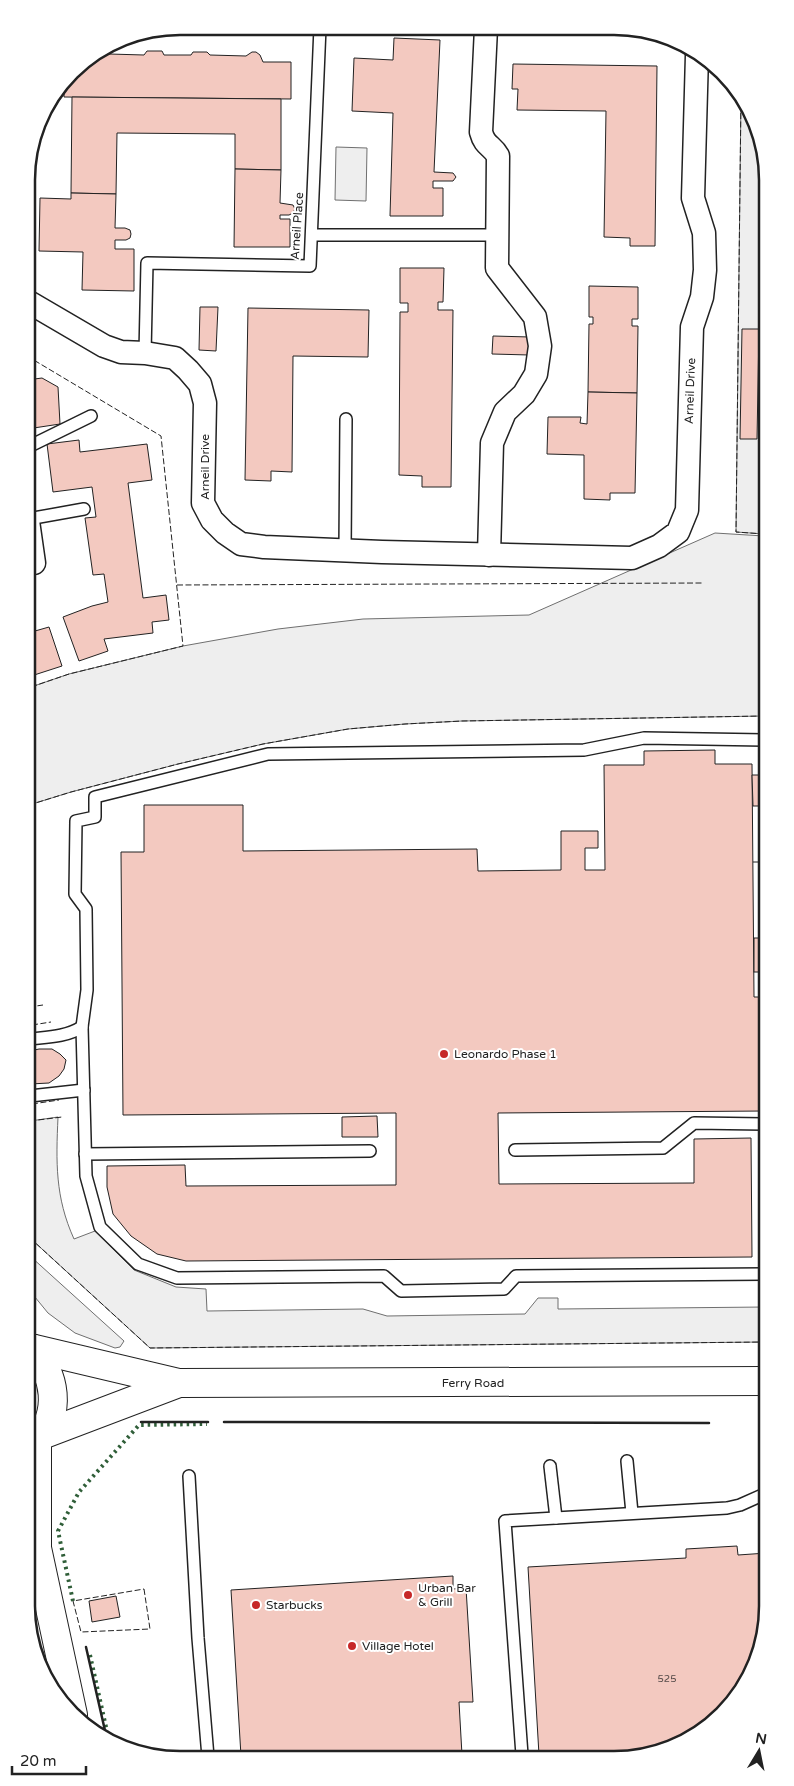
<svg xmlns="http://www.w3.org/2000/svg" width="794" height="1786" font-family="'Varela Round',sans-serif">
	<style>
		.green { fill: #eee; stroke: #6f6f6f }
		.building { fill: #f3c9c0; stroke: #222 }
		.lines { fill: none; stroke-linecap: round; stroke-linejoin: round }
		.lane-casing { stroke: #222; stroke-width: 14 }
		.street-casing { stroke: #222; stroke-width: 25 }
		.secondary-casing { stroke: #222; stroke-width: 30 }
		.primary-casing { stroke: #222; stroke-width: 30 }
		.lane { stroke: #fff; stroke-width: 11 }
		.street { stroke: #fff; stroke-width: 22 }
		.secondary { stroke: #fff; stroke-width: 28 }
		.primary { stroke: #fff; stroke-width: 28 }
		.hedge { stroke: #2f5e38; stroke-width: 4; stroke-dasharray: 2.5 4; stroke-linecap: butt }
		.fence { stroke: #222; stroke-width: 1; stroke-dasharray: 6 2.5; stroke-linecap: butt }
		.wall { stroke: #222; stroke-width: 2.5 }
		.poi-dot { fill: #c62828; stroke: #fff; stroke-width: 2 }
		.labels { text-anchor: middle; dominant-baseline: central; stroke-width: 4; stroke-linejoin: round; paint-order: stroke }
		.number-label { font-size: 10px; fill: #564c4a }
		.street-label { font-size: 12px; fill: #222; stroke: #fff }
		.poi-label { font-size: 12px; fill: #222; stroke: #fff; text-anchor: start }
		.rim { fill: none; stroke: #222; stroke-width: 2.5 }
	</style>
	<rect width="100%" height="100%" fill="#fff"/>
	<g class="green">
		<path d="M741,96L747,103L762,140L764,534L736,532Z"/>
		<path d="M336,147L367,148L366,201L335,200Z"/>
		<path d="M715,533L764,536V716L462,721L405,724L348,729L263,744L178,764L71,792L29,805L28,688L69,674L183,646L278,629L363,619L529,615Z"/>
		<path d="M58,1117C56,1162 55,1197 74,1239L95,1231L134,1270L176,1287L206,1289L207,1311L363,1309L387,1316L525,1314L538,1298H558V1309L766,1307V1342L150,1348L30,1238V1121Z"/>
		<path d="M30,1256L124,1341L120,1347L115,1348L75,1333L48,1313L30,1291Z"/>
	</g>
	<g class="building">
		<path d="M394,38L440,40L434,172L453,173L456,177L453,181H433V188H443V216H390L393,113L352,111L354,58L393,60Z"/>
		<path d="M103,50L109,54L144,55L147,51H162L164,55H191L193,52H207L210,55L246,56L252,52H256L260,55L263,62H291V99L64,97V83L78,65L86,60H93V55Z"/>
		<path d="M513,64L657,66L655,246H630V238L604,237L606,111L517,110L518,89H512Z"/>
		<path d="M72,97L281,99V170L235,169V134L117,133L116,194L71,193Z"/>
		<path d="M235,169L281,170L280,203L293,205L295,209L293,213L289,215H280V219H290V247H234Z"/>
		<path d="M71,193L116,194L115,228H125L130,230L131,234L130,238L126,240H115V249H134V291L82,290L83,252L39,251L40,198L71,199Z"/>
		<path d="M400,268H444L443,302H438V310H453L451,487H422V476L399,475L400,312H408V303H400Z"/>
		<path d="M589,286L638,287V319H632V326H638L637,393L588,392L589,324H593V317H589Z"/>
		<path d="M200,307H218L216,351L199,350Z"/>
		<path d="M248,308L369,310L368,357L293,356L292,472L271,471V481L245,480Z"/>
		<path d="M742,329H759L757,439H740Z"/>
		<path d="M493,336L530,337L529,355L492,354Z"/>
		<path d="M42,378L58,387L60,424L27,429V380Z"/>
		<path d="M588,392L637,393L635,493H610V500L584,499V455L547,454L548,417H581L580,423L587,424Z"/>
		<path d="M79,440L80,452L147,444L152,480L128,483L143,598L166,595L169,620L152,622L153,633L104,639L108,651L79,661L63,617L92,606L108,602L104,574L93,575L85,518L96,517L92,487L53,492L47,444Z"/>
		<path d="M49,627L62,666L28,677V633Z"/>
		<path d="M715,750V764H752L754,997H765L766,1111L498,1113L499,1184L694,1183V1139L751,1138L752,1257L186,1261L157,1254L131,1236L113,1214L107,1187V1166L185,1165L186,1186L396,1185V1113L123,1115L121,852H144V805H243V851L477,849L478,871L561,870V831H598V848H585V870H605L604,765H644V751Z"/>
		<path d="M752,775H764V806H753Z"/>
		<rect x="754" y="938" width="11" height="34"/>
		<path d="M39,1049H52L60,1054L66,1060L64,1069L59,1076L49,1083L30,1084V1051Z"/>
		<path d="M377,1116L378,1137H342V1117Z"/>
		<path d="M737,1546L738,1555L767,1553V1617L756,1665L736,1700L700,1734L654,1754L539,1755L528,1567L686,1558V1549Z"/>
		<path d="M453,1576V1589L466,1588L473,1702H459L462,1755L241,1756L231,1590Z"/>
		<path d="M116,1596L120,1617L92,1622L89,1601Z"/>
	</g>
	<g class="lines">
		<defs>
			<g id="lane">
				<path d="M312,235H497"/>
				<path d="M145,353L147,263L310,266L320,27"/>
				<path d="M28,449L30,446L91,416"/>
				<path d="M28,519L84,509"/>
				<path d="M345,550L346,419"/>
				<path d="M764,740L644,738L584,750L268,754L95,797V817L76,821L75,894L86,909L87,990L82,1027L86,1176L100,1227L138,1264L177,1278L384,1276L401,1291L504,1289L516,1276L766,1274"/>
				<path d="M30,1039C48,1037 66,1037 82,1027"/>
				<path d="M30,1096L84,1090"/>
				<path d="M515,1150L663,1148L694,1123L766,1124"/>
				<path d="M85,1154L370,1151"/>
				<path d="M627,1461L632,1513"/>
				<path d="M550,1466L556,1518"/>
				<path d="M189,1476L198,1638L208,1757"/>
				<path d="M522,1755L505,1521L727,1508L740,1505L767,1493"/>
			</g>
			<g id="street">
				<path d="M486,28L481,132C485,147 492,145 498,156L497,268L535,317L540,346L536,374L524,394L505,412L492,443L489,555"/>
				<path d="M27,301L104,346L121,352L145,353L175,358L188,370L200,384L205,403L203,503L212,520L225,533L241,544L264,547L382,552L632,558L659,546L678,532L687,510L692,327L702,297L705,270L704,233L693,198L697,55"/>
				<path d="M28,521L34,563"/>
			</g>
			<path id="secondary" d="M37,1441V1548L73,1715"/>
			<g id="primary">
				<path d="M31,1348L179,1383L767,1381"/>
				<path d="M31,1348C56,1375 62,1412 36,1442"/>
				<path d="M42,1435L179,1383"/>
			</g>
		</defs>
		<use href="#lane" class="lane-casing"/>
		<use href="#street" class="street-casing"/>
		<use href="#secondary" class="secondary-casing"/>
		<use href="#primary" class="primary-casing"/>
		<use href="#lane" class="lane"/>
		<use href="#street" class="street"/>
		<use href="#secondary" class="secondary"/>
		<use href="#primary" class="primary"/>
		<g class="hedge">
			<path d="M73,1601L58,1531L79,1492L139,1425L207,1424"/>
			<path d="M90,1655L108,1736"/>
		</g>
		<g class="fence">
			<path d="M741,96L736,532L764,534"/>
			<path d="M27,356L161,436L183,646L69,674L28,688"/>
			<path d="M177,585L702,583"/>
			<path d="M29,805L71,792L178,764L263,744L348,729L405,724L462,721L764,716"/>
			<path d="M753,862H765"/>
			<path d="M29,1007L43,1005"/>
			<path d="M32,1025L51,1022"/>
			<path d="M32,1104L59,1100"/>
			<path d="M30,1121L62,1117"/>
			<path d="M30,1238L150,1348L766,1342"/>
			<path d="M144,1589L150,1629L81,1632L73,1601Z"/>
		</g>
		<g class="wall">
			<path d="M141,1422H208"/>
			<path d="M224,1422L709,1423"/>
			<path d="M86,1647L106,1735"/>
		</g>
	</g>
	<g class="poi-dot">
		<circle cx="444" cy="1054" r="5"/>
		<circle cx="408" cy="1595" r="5"/>
		<circle cx="256" cy="1605" r="5"/>
		<circle cx="352" cy="1646" r="5"/>
	</g>
	<g class="labels">
		<g class="number-label">
			<text x="667" y="1679">525</text>
		</g>
		<g class="street-label">
			<text transform="translate(297 226) rotate(-86)">Arneil Place</text>
			<text transform="translate(690 391) rotate(-88)">Arneil Drive</text>
			<text transform="translate(205 467) rotate(-90)">Arneil Drive</text>
			<text x="473" y="1383">Ferry Road</text>
		</g>
		<g class="poi-label">
			<text x="454" y="1054">Leonardo Phase 1</text>
			<text x="418" y="1588">Urban Bar<tspan x="418" dy="14">&amp; Grill</tspan></text>
			<text x="266" y="1605">Starbucks</text>
			<text x="362" y="1646">Village Hotel</text>
		</g>
	</g>
	<path d="M0 0H794V1786H0ZM180 35H614A145 145 0 0 1 759 180V1606A145 145 0 0 1 614 1751H180A145 145 0 0 1 35 1606V180A145 145 0 0 1 180 35Z" fill="#fff" fill-rule="evenodd"/>
	<path class="rim" d="M180 35H614A145 145 0 0 1 759 180V1606A145 145 0 0 1 614 1751H180A145 145 0 0 1 35 1606V180A145 145 0 0 1 180 35Z"/>
	<g transform="translate(759 1751) rotate(10)" stroke="#ffffff" stroke-width="4" paint-order="stroke">
	<path d="M0-4L9 19L0 12L-9 19Z" fill="#222222"/>
	<text y="-8" font-size="14" font-weight="bold" text-anchor="middle" fill="#222222">N</text>
	</g>
	<path d="M12 1766v8h74v-8" fill="none" stroke="#222222" stroke-width="2.5"/>
	<text x="20" y="1766" font-size="15" fill="#222222" stroke="#ffffff" stroke-width="4" paint-order="stroke">20 m</text>
</svg>
